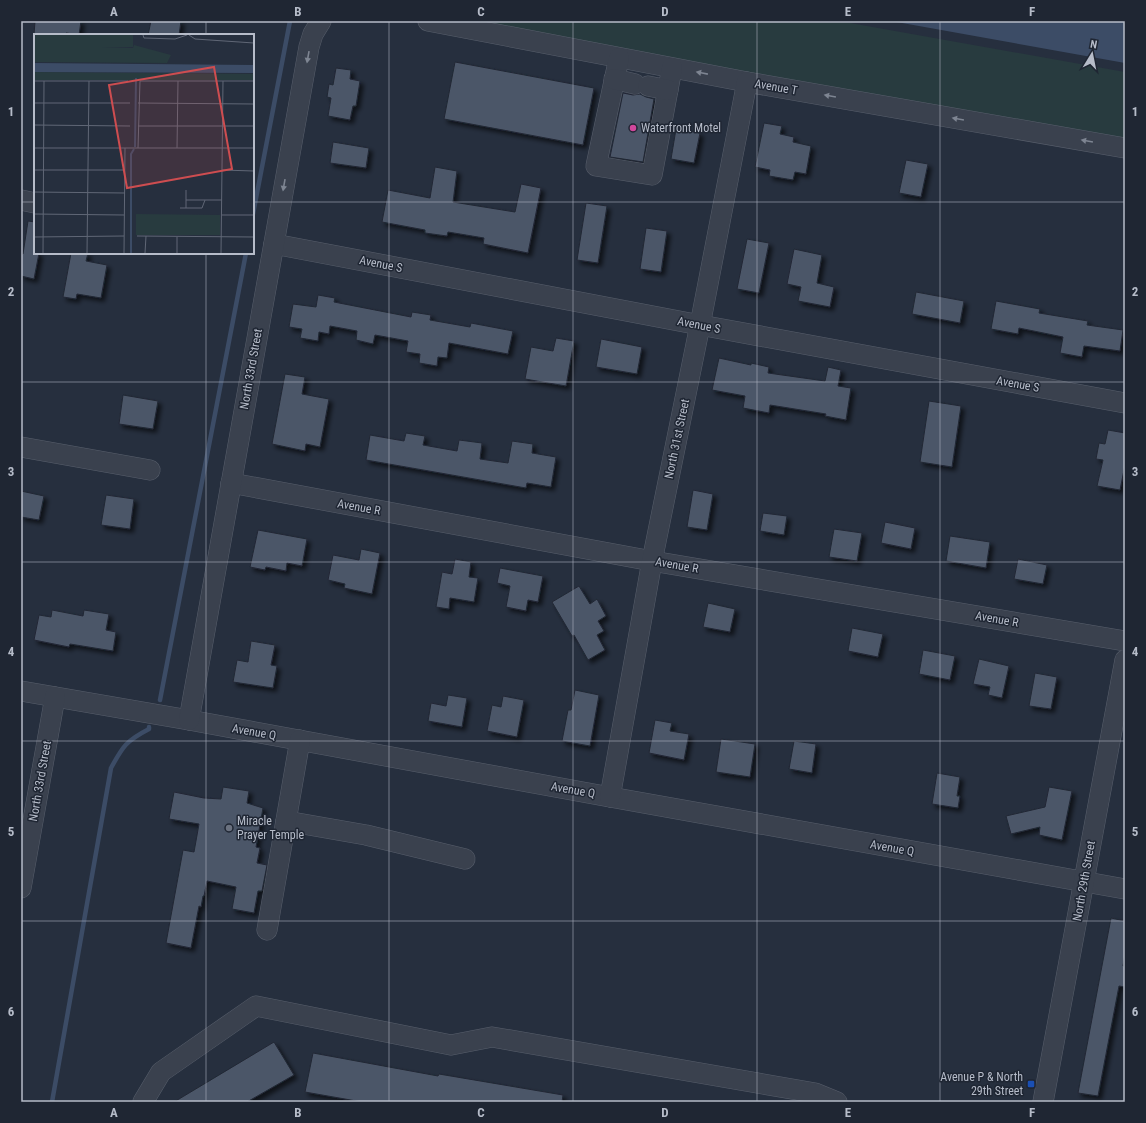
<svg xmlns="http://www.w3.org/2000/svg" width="1146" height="1123" font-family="'Roboto Condensed',sans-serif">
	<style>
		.green { fill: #283b3f }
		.water { fill: #3c4c66 }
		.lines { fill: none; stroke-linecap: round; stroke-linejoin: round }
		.stream { stroke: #3c4c66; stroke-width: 4.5 }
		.building { fill: #4c5667; stroke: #212835; filter: url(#shadow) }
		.minor-casing { stroke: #585f6c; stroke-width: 21 }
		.minor { stroke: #3a414e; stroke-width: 20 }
		.oneway { fill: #7e8592 }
		.grid { fill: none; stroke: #b6bcc9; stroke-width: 1; stroke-opacity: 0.55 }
		.hotel-dot { fill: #d1479c; stroke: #1f2633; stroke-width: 1.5 }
		.worship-dot { fill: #6b7280; stroke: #1f2633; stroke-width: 1.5 }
		.transit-dot { fill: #1a4fb4; stroke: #1f2633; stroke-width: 1.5 }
		.labels { text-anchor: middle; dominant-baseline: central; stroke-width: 3; stroke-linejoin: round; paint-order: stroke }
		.street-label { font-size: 12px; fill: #b6bcc9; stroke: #1f2633 }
		.poi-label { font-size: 12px; fill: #b6bcc9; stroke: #1f2633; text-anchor: start }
		.inset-river { fill: none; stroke: #3c4c66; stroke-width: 2 }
		.inset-road { fill: none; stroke: #606776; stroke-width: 1 }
		.view { fill: #ce4d50; fill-opacity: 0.15; stroke: #ce4d50; stroke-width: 2 }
		.inset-edge { fill: none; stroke: #b6bcc9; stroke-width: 2 }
		.neatline { fill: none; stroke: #b6bcc9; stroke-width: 1.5 }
		.grid-label { font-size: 13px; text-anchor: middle; font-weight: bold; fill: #b6bcc9 }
	</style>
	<defs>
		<filter id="shadow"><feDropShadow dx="3.5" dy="3.5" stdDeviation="2" flood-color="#0009"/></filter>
	</defs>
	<rect width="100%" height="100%" fill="#262f3e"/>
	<path class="green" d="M477,21H839L1125,72V138L748,73Z"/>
	<path class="water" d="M891,21H1125V63Z"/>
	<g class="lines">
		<g class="stream">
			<path d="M253,214L290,21"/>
			<path d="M160,700L246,253"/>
			<path d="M52,1102L111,768C123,746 126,741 149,729V727"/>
		</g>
	</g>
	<g class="building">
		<path d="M35,21H81L79,35L66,33L65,35H34Z"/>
		<path d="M151,21H181L179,35H148Z"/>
		<path d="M455,62L594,88L583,145L444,119Z"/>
		<path d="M336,68L351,70L350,79L360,81L356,106H353L350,120L328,116L331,98L327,97L329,84L333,85Z"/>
		<path d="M623,93L633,95L640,94L646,97L654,99L643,162L610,157Z"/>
		<path d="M764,123L782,126L780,134L794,137L793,142L811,146L806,174L795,172L793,180L769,176L770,170L755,167Z"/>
		<path d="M676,129L700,133L694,163L671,159Z"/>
		<path d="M333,142L369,148L366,168L330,163Z"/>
		<path d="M906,160L928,164L921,197L899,193Z"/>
		<path d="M435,167L457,171L453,202L515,212L521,184L541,188L528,253L483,244L484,238L448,232L447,236L425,233V230L382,222L388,190L430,198Z"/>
		<path d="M586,203L607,206L598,263L577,260Z"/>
		<path d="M28,221L35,222V253H39L34,279L21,276V254H23Z"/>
		<path d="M646,228L667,231L661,272L640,269Z"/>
		<path d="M747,239L769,243L759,293L737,289Z"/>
		<path d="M794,249L822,255L817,283L834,287L830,307L798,301L801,287L787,284Z"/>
		<path d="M71,253H88L86,261L107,265L101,298L77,294L76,299L63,297Z"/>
		<path d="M916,292L964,301L960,323L912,314Z"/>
		<path d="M318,295L335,298L334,302L411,317L412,312L431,315L430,320L470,327L471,323L513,331L508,354L449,343L447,358L438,357L437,366L419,363L420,354L406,352L408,341L375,335L373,344L356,340L357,331L330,326L329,334L319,332L318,341L300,338L302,329L289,327L293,304L316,307Z"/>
		<path d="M996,301L1040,309L1039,313L1088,321L1087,325L1123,330L1120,351L1084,346L1082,357L1060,353L1063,337L1019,328L1018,334L991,329Z"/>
		<path d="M556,338L574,341L566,386L525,379L531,347L553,351Z"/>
		<path d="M601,339L642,347L637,374L596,367Z"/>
		<path d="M719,358L751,365V363L769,367L768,373L825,381L828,367L841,370L838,386L851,388L846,420L825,416L826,414L770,405L769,413L743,408L745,396L712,390Z"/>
		<path d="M285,374L305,377L302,394L329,399L320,447L306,444L305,451L272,444Z"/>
		<path d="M123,395L158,401L153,429L119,424Z"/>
		<path d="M929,401L961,406L952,467L920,462Z"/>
		<path d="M1108,430L1125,433V465L1120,490L1097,486L1103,460L1096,459L1099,443L1105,444Z"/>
		<path d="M406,433L425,436L423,445L457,451L459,440L482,443L480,459L508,463L512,441L533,444L532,453L556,457L551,487L527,483L526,488L366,460L370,435L404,441Z"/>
		<path d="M693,490L713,494L707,530L687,527Z"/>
		<path d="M21,491L44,496L39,520L21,517Z"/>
		<path d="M106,495L134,499L130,529L101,525Z"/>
		<path d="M763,513L787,516L784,535L760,531Z"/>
		<path d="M885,522L915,528L911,549L881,543Z"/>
		<path d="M834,529L862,533L857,561L829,557Z"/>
		<path d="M258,530L307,539L302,566L287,563L286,571L266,567L265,570L250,567Z"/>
		<path d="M950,536L990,542L986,568L946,561Z"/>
		<path d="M361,549L380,553L372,594L344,588L345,584L328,580L333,555L359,560Z"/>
		<path d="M455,559L471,562L469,577L478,578L474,602L450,598L449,609L436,607L442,572L452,574Z"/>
		<path d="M1018,559L1047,565L1043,584L1014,579Z"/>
		<path d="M500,568L543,576L538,602L528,600L526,611L506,607L510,586L497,583Z"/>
		<path d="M579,586L590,604L597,599L606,616L598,621L604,631L597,635L605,650L588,660L574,635L572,636L552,602Z"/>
		<path d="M708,603L735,609L730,632L703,627Z"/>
		<path d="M52,610L83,616L84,610L109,614L106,630L116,632L113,651L70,644L69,647L34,640L39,615L51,617Z"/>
		<path d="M852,628L883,634L878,657L848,651Z"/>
		<path d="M251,641L275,645L271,665L277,666L273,688L233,682L237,660L248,662Z"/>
		<path d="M923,650L955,656L950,680L919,674Z"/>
		<path d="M979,659L1009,666L1002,698L988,695L990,687L973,684Z"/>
		<path d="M1035,673L1057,677L1051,709L1029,706Z"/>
		<path d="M575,690L599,695L590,746L562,741L568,710H571Z"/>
		<path d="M448,695L467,698L462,727L428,721L431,703L446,706Z"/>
		<path d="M503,696L524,700L517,737L487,731L492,705L501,707Z"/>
		<path d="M655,720L672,723L670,731L689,734L684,760L649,753Z"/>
		<path d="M721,739L755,744L750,777L716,772Z"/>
		<path d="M794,741L816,744L812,773L789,769Z"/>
		<path d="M937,773L960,777L957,796H960L958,808L932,804Z"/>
		<path d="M223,787L249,791L247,803L263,808L256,847L260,848L257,863L267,865L262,891H258L254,913L232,909L236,887L207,881L204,896H203L201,907L199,906L191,948L166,943L183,850L194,852L199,824L169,819L174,792L204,798L221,799Z"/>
		<path d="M1049,787L1072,791L1062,840L1039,835L1040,827L1011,834L1006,816L1045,807Z"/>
		<path d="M1111,918L1125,921V954L1123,966H1125V987L1119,986L1098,1096L1078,1093Z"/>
		<path d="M274,1042L294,1075L247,1102H174Z"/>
		<path d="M313,1053L438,1076L439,1074L563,1095L562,1102H362L305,1092Z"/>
	</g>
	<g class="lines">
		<defs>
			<g id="minor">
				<path d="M428,21L747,82L1125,148"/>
				<path d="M619,58L596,166L652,175L672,68"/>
				<path d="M614,79L635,84"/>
				<path d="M648,86L668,90"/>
				<path d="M21,200L35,203"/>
				<path d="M274,244L700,325L1125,403"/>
				<path d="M21,447L150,470"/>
				<path d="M231,483L652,561L1125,641"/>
				<path d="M21,691L189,720L610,797L1125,889"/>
				<path d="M189,720L309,47L313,34L321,21"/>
				<path d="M610,797L652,561L700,325L747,82"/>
				<path d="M286,821L366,835L465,859"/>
				<path d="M21,888L55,697"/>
				<path d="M267,930L300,740"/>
				<path d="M143,1102L161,1072L256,1006L451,1045L492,1037L815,1093L837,1102"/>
				<path d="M1043,1102L1125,660"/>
			</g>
		</defs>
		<use href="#minor" class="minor-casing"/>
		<use href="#minor" class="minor"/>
	</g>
	<defs><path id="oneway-solid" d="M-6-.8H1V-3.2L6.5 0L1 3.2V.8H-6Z"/></defs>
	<g class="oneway">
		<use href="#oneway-solid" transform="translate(308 57) rotate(100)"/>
		<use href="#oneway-solid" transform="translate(702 73) rotate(-169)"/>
		<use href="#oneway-solid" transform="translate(830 96) rotate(-170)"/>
		<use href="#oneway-solid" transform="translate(958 119) rotate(-170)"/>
		<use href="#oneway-solid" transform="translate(1087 141) rotate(-170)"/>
		<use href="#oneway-solid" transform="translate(284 185) rotate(100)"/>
	</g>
	<path class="grid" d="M206,21V35M389,21V1102M573,21V1102M757,21V1102M940,21V1102M21,202H35M253,202H1125M206,253V1102M21,382H1125M21,562H1125M21,741H1125M21,921H1125"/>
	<circle class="hotel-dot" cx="633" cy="128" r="4"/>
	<circle class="worship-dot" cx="229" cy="828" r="4"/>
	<rect class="transit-dot" x="1027" y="1080" width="8" height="8" rx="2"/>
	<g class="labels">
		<g class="street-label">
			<text transform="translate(776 87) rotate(10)">Avenue T</text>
			<text transform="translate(381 264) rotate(11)">Avenue S</text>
			<text transform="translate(699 325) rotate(11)">Avenue S</text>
			<text transform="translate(251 369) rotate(-80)">North 33rd Street</text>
			<text transform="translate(1018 384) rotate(10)">Avenue S</text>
			<text transform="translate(677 439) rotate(-78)">North 31st Street</text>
			<text transform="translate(359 507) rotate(10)">Avenue R</text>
			<text transform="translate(677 565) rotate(10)">Avenue R</text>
			<text transform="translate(997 619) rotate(10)">Avenue R</text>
			<text transform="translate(254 732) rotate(10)">Avenue Q</text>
			<text transform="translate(40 781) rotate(-80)">North 33rd Street</text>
			<text transform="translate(573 790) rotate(10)">Avenue Q</text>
			<text transform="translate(892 848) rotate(10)">Avenue Q</text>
			<text transform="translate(1084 881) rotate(-80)">North 29th Street</text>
		</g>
		<g class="poi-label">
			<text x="641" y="128">Waterfront Motel</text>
			<text x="237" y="821">Miracle<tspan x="237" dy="14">Prayer Temple</tspan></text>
			<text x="1023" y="1077" text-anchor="end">Avenue P &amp; North<tspan x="1023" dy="14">29th Street</tspan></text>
		</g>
	</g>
	<g transform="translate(34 34)">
		<rect width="220" height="220" fill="#262f3e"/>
		<path d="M0,1H99V13L68,14H99L100,11L137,21L133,29L0,28ZM0,38L220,40V46H0ZM102,180L186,181V201H102Z" fill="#283b3f"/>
		<path d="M0,29L220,31V39L0,38Z" fill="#3c4c66"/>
		<path class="inset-river" d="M101,113L102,44M97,219V120L100,115"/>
		<path class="inset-road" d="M109,1L110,4L141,5L153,1M155,1L161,5L220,9M0,47H94M0,69H96M104,69L220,70M0,91L96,92M104,92H220M0,114H220M104,114L106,47H220M143,114L144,47M0,136H91M188,136L220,137M0,158L91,159M152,166H188M146,174H168L171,166M152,174V156M0,180L90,181M188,181H220M103,202L220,203M0,203L90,202M143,203V219M9,219L10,47M53,219L55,47M90,219L91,114M111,219L112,202M187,219L189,47"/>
		<path class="view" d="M180,33L198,135L93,154L75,51Z"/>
		<rect width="220" height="220" class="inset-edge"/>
	</g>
	<rect width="1146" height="1123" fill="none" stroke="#1f2633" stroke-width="44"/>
	<g transform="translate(1092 54) rotate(10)" stroke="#1f2633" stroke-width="3" paint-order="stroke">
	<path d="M0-3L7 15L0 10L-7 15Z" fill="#b6bcc9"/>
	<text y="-6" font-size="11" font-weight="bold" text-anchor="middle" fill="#b6bcc9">N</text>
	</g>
	<rect x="22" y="22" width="1102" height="1079" class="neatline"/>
	<g class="grid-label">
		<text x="114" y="16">A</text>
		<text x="298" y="16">B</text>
		<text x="481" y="16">C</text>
		<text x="665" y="16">D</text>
		<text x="848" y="16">E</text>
		<text x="1032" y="16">F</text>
		<text x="11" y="116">1</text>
		<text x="1135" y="116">1</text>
		<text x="11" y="296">2</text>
		<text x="1135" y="296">2</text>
		<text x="11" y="476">3</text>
		<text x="1135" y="476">3</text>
		<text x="11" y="656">4</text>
		<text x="1135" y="656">4</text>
		<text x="11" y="836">5</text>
		<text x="1135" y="836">5</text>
		<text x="11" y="1016">6</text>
		<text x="1135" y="1016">6</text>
		<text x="114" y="1117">A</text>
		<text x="298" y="1117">B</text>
		<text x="481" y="1117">C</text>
		<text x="665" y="1117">D</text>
		<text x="848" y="1117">E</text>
		<text x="1032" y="1117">F</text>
	</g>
</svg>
